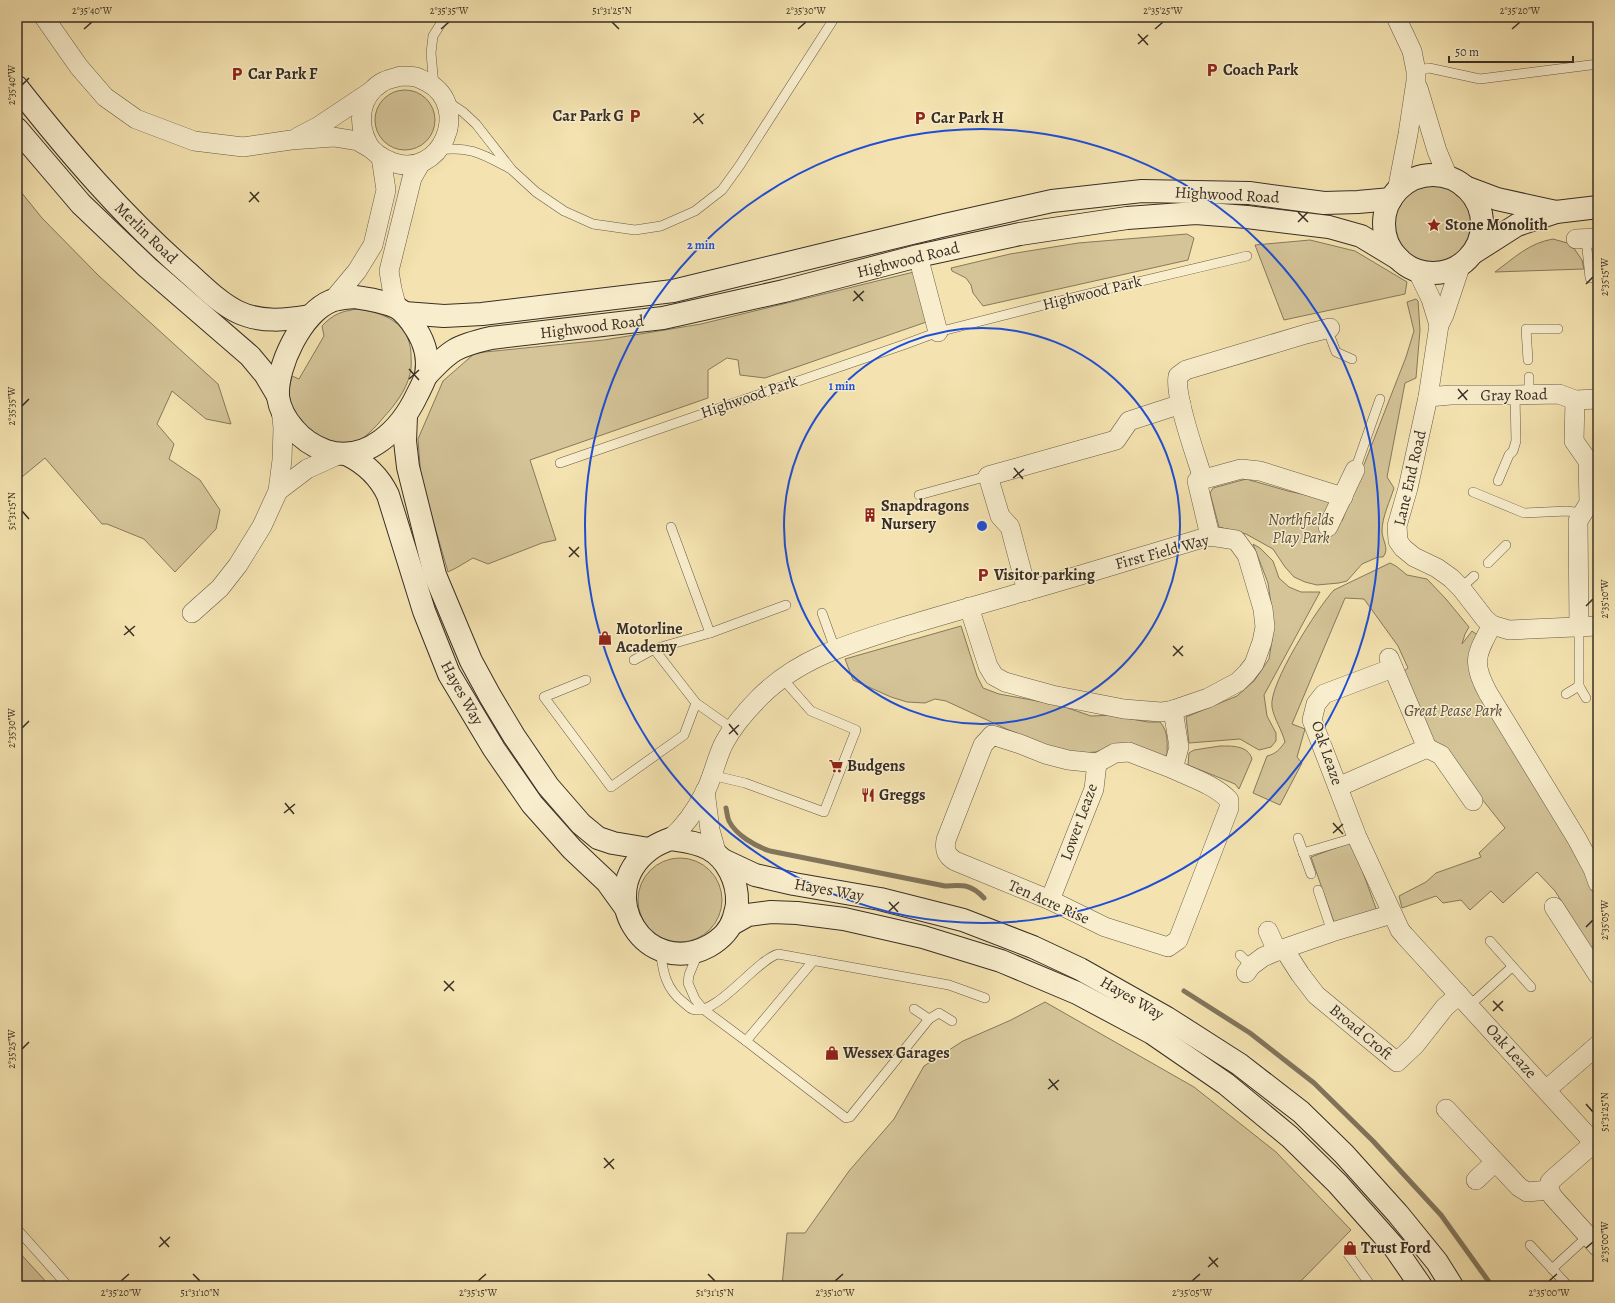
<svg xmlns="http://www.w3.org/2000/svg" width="1615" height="1303" font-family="Alegreya,serif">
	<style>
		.green { fill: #d4c498; stroke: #86795e }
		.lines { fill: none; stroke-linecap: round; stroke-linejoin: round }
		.stream { stroke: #82755c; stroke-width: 5 }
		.lane-casing { stroke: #675b48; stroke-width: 10 }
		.street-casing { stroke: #675b48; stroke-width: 20 }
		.secondary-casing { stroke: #382e25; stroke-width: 24 }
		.lane { stroke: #f8edcc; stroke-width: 9 }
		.street { stroke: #f8edcc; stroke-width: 19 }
		.secondary { stroke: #f8edcc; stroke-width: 22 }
		.ticks { fill: none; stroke: #382e25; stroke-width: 1.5 }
		.ring { fill: none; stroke: #1d4ed8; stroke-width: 2 }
		.labels { text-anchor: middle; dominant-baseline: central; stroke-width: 3; stroke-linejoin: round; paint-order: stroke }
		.poi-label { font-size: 16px; font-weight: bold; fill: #382e25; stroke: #f8edcc; text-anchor: start }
		.street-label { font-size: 16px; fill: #382e25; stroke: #f8edcc }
		.park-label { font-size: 16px; font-style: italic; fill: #574c3c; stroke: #f8edcc }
		.centre { fill: #1d4ed8; stroke: #f8edcc; stroke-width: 2 }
		.ring-label { font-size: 12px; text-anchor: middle; font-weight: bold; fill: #1d4ed8; stroke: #f8edcc; stroke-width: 3; stroke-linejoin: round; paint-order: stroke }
		.neatline { fill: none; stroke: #382e25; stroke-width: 1.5 }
		.ticks-label { font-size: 10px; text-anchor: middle; fill: #382e25 }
	</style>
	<rect width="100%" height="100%" fill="#f4e3b0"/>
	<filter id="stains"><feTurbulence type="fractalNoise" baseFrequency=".005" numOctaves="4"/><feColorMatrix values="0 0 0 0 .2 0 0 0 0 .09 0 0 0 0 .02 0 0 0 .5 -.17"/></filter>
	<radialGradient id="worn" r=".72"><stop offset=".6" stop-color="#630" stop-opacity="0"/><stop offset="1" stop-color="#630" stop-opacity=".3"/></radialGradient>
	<g class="green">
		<circle cx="405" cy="120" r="30"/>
		<circle cx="1433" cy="222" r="40"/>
		<path d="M17,187L42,218L99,276L218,384L231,424L206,419L172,391L157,424L174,444L169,459L200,480L220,510L216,529L175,572L144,539L107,524H102L45,458L17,481Z"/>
		<path d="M1187,234L1194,238L1188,260L983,306L973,293L971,285L966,278L952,271L951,268L1010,254L1078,243Z"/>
		<path d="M1553,239L1571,244L1582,260L1584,269L1495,272C1514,258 1529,243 1553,239Z"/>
		<path d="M1310,240L1355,251L1407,282L1405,294L1284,320L1255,245Z"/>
		<path d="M922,270L935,319L765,378L740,375L738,360L727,358L708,370V398L530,460L556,540L542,543L488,564L473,558L456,568L448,572L421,479L418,439L443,381L475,353L604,340L701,324Z"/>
		<path d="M1416,299L1418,301L1420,330L1416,378L1405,383L1387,477L1394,488C1390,501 1382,517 1382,531C1382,540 1390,549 1383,557H1378L1362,564L1347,581L1339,583L1317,585L1305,582L1294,577L1285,567L1273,549L1246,534L1219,527L1210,493L1213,488L1246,479L1288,491L1334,501L1333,510L1342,521L1406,357L1414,331L1407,302Z"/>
		<path d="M358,309C385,313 409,323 411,353C411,360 412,367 410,374C406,391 394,406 383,418C376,427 363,440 353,444C338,448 321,438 309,431C299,425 289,403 289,392C289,387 291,381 292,376L299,379L324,336L322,326C333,314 342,311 358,309Z"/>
		<path d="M1253,544L1260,548L1273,561L1279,578L1289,587L1301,592H1320L1264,695L1267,716L1276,733V741L1271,747L1259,750L1240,739L1189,743L1186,717L1237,696L1254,681L1269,659L1272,640V610L1268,583Z"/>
		<path d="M1390,563L1396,566L1407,575L1427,579L1446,599L1469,627L1465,634L1462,644L1472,631L1480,637L1470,657L1598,892V959L1555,891L1537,872L1503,903L1491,891L1470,910L1461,900L1443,903L1436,896L1402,908L1399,896L1426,882L1436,873L1481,857L1479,853L1505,828L1438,744L1428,736L1404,671L1408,668L1398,646L1364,599L1345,598L1292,724L1305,729L1297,757L1302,763L1280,805L1253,793L1267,756C1276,754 1280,749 1285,742C1282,730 1274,719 1272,707C1268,685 1318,607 1334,590Z"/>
		<path d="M961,626L977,676L983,688L999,694L1059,705L1091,716L1119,715L1131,719L1148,722H1160C1169,732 1167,744 1167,756H1163L1110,747L1096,752L1082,753L1063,752L1041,745L946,701L935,699L925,703L907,702L891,697L853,680L845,659Z"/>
		<path d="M1220,746C1231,746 1248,745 1252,759L1239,789L1235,784L1188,765L1189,753L1194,750Z"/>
		<path d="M1352,842L1378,914L1335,925L1311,857Z"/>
		<circle cx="680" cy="900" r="42"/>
		<path d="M1045,1002L1194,1087L1276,1152L1351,1230L1296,1286H782L787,1233H805L849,1171L894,1119L924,1066L963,1041L1011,1020Z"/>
		<path d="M17,1250L50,1286H17Z"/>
	</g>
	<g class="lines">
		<g class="stream">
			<path d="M726,808C727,812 727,817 729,821C736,835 755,846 770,851L945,886C963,885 971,884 984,898"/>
			<path d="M1184,991L1250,1033L1314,1083L1373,1141L1441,1215L1492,1286"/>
		</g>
		<defs>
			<g id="lane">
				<path d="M1416,71L1429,68L1480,79L1598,64"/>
				<path d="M434,86L431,53L433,36L445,17"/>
				<path d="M448,102L463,112L476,124L512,170L536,192L564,211L593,224L635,230L661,226L695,211L722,190L740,165L835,17"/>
				<path d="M439,150C470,146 482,154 509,168"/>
				<path d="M1586,239L1590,278"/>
				<path d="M1327,328L1336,352L1352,359"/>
				<path d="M1528,360L1526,329H1558"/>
				<path d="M1529,377V394"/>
				<path d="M560,463L903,345L938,332L1083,295L1247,256"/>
				<path d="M1355,470L1380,399"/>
				<path d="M1498,481L1509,455L1513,451L1516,441L1515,395"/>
				<path d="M1473,492L1524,513L1567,511L1582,513"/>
				<path d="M919,495L988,476"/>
				<path d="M671,527L710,633"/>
				<path d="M1488,563L1506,545"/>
				<path d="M1461,588L1474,576"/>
				<path d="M822,613L835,649"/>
				<path d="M1579,626V686"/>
				<path d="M654,649L696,703L733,729"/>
				<path d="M634,660L654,649L710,633L786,605"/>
				<path d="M586,680L544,697L611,787L684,735L696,703"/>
				<path d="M1566,694L1579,686L1586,698"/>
				<path d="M711,775L745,783L824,812L856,730L811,711L782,678"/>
				<path d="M1298,838L1311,874"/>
				<path d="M1303,853L1357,837"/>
				<path d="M1318,890L1332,932"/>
				<path d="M1490,941L1531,987"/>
				<path d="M660,950C663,971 665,988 683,1002C686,1004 689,1008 692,1009C715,1018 756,960 778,954L949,985L985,998"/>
				<path d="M698,953L689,975L688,983L695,999L703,1009L746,1041L846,1118L850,1117L929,1019"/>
				<path d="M1240,955L1251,966"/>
				<path d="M1469,1006L1512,967"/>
				<path d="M914,1009L929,1019L939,1013L952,1021"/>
				<path d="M746,1041L814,960"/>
				<path d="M17,1229L68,1286"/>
				<path d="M1530,1245L1568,1286"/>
				<path d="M1348,1254L1371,1286"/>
				<path d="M1552,1269L1588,1236"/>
			</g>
			<g id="street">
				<path d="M44,17L79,67L105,97L136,119L194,141L243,147L291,140L334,137L358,141L370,148"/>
				<path d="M1396,17L1412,51L1416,71V81L1408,134L1397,191"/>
				<path d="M401,76C406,76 412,76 416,77C420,78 424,81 427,82C473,107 440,181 392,162C382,158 373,153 368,144C357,123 359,97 381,83C387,79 395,78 401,76Z"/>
				<path d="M1418,88L1437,151L1448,177"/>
				<path d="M298,137L319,126L370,92"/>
				<path d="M1576,239L1598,238"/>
				<path d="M918,256L938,332"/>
				<path d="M1461,264L1444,315L1439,325L1428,397L1408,488L1397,526L1398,541L1403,548L1414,557L1437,568L1451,578L1461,588L1485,619L1492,625L1509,630L1598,626"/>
				<path d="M1417,270L1431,299L1439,325"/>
				<path d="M332,301L357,271L373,245L386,190L381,157"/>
				<path d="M397,308L392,289L389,271L412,178L420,164"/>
				<path d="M1428,397L1451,395H1515L1559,394L1575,400L1598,399"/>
				<path d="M1575,400L1574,441L1588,461L1589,503L1578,521L1579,626"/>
				<path d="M1203,479C1196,456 1174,396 1178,376L1186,370L1306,334L1330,328"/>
				<path d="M278,491L307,469L340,454"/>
				<path d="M1328,527L1355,470"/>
				<path d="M1210,536L1197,481L1241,469L1260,471L1343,497"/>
				<path d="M1027,591L1010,527L1000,516L988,476L1116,440L1129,421L1181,404"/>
				<path d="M192,613L220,588L238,565L262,526L278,491L282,460L283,428L281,409"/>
				<path d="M1492,625C1476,655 1471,662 1488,693L1577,839L1593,869L1598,883"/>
				<path d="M1393,668L1324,694L1316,704L1312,720L1357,837L1400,930L1405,936L1594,1143L1554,1178L1550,1182L1549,1190L1553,1197L1598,1247"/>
				<path d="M1427,748L1441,755L1473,801"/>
				<path d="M1097,763L1068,760L1045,754L1020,744L992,735L983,745L946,840C944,851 947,856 955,861L1050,900L1105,927L1168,947L1178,940L1229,808V800C1215,785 1192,778 1173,769"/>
				<path d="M1097,763L1115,753L1129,752L1173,769L1179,747L1173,710"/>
				<path d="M1338,787L1427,748L1389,658"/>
				<path d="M705,791L710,830L717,855"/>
				<path d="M670,839C685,826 696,810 705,792C713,777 716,759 724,743C733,726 747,710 760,697C801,656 855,642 909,625C945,614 982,604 1019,593C1083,575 1146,555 1210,536L1236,540L1247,555L1263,609L1265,627L1262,642L1254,664L1247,673L1238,682L1208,698L1173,710L1161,712L1124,709L1052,695L1005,682L994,676L988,666L969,607"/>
				<path d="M1050,900L1094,789L1097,763"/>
				<path d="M1554,907L1598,975"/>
				<path d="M1268,931L1277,951"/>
				<path d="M1284,949L1300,974L1316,995L1397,1062L1415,1045L1445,1007L1459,995"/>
				<path d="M1246,973L1251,966L1263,957L1277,951L1332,932L1392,914"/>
				<path d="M1546,1090L1598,1045"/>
				<path d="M1446,1109L1519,1187L1527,1192L1549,1190"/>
				<path d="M1476,1180L1495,1162"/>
			</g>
			<g id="secondary">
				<path d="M17,87C69,153 123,216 186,271C202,285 219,303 238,312C261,323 287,320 310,316"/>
				<path d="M17,129L81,204L147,267L250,356L265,374L278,396"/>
				<circle cx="1433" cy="224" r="49"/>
				<path d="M1465,187L1497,199L1556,212"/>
				<path d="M1473,253L1517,225L1556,212L1598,207"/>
				<path d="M355,297C369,299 383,301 396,307C405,312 411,321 416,329C425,343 429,359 426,375C424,382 420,389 417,395C401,429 367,464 326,451C313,446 303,440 294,429C286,420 280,410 278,397C276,366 302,313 331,301C339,298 347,298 355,297Z"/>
				<path d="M404,313L444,316L482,314L673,291L945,225L1052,201L1142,191L1249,193L1324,203L1358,202L1391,199"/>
				<path d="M426,376C450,350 456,346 491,338L663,318L784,291L918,256L1020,234L1127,218L1196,213L1247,217L1329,227L1361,236L1399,259"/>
				<path d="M406,416L405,441L408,467L435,575L471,661L490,696L514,736L548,786L581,824L598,838L613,843L649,849"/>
				<path d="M348,455C366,464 379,476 388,495L424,611L449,674L494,749L532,804L572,849L607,882L625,907"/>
				<path d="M670,839C683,841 697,842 709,849C727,859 738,882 737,903C737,907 735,913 734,917C730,931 721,939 709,946C646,980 592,894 649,850C655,845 663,842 670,839Z"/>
				<path d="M723,860L755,875L794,884L880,899L963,920L1033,947L1080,969L1167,1018L1239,1064L1301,1112L1344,1154L1398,1214L1437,1262L1452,1286"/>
				<path d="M732,924L748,915L771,912L797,913L844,919L923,937L1001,961L1077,993L1152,1033L1226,1084L1290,1137L1338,1184L1394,1247L1421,1286"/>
			</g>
		</defs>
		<use href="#lane" class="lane-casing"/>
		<use href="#street" class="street-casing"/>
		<use href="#secondary" class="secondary-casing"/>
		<use href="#lane" class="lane"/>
		<use href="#street" class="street"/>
		<use href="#secondary" class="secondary"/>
	</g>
	<path class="ticks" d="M612,22L619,29M84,29L92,22M441,29L449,22M798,29L806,22M1155,29L1163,22M1512,29L1520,22M1138,34L1148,45M1138,44L1148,35M22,85L29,78M694,113L703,124M693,123L704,114M250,192L259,202M249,202L259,192M1298,212L1308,222M1298,222L1308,212M1586,284L1593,277M854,291L863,301M853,301L864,291M409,369L419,380M409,379L419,370M1458,389L1467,400M1458,399L1468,390M22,406L29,399M1014,468L1023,479M1013,478L1024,469M22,511L29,519M569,547L579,557M569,557L579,547M1586,606L1593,599M125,626L134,636M124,635L135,626M1173,646L1183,656M1173,656L1183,646M729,724L738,735M22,728L29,721M729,734L739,725M285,803L294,814M284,813L295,804M1333,823L1343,834M1333,833L1343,824M889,902L898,912M888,912L899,902M1586,927L1593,920M444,981L454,991M444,991L454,981M1493,1001L1503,1011M1493,1011L1503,1001M22,1049L29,1042M1049,1079L1058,1090M1048,1089L1059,1080M1586,1104L1593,1112M604,1158L614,1169M604,1168L614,1159M160,1237L169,1247M159,1247L170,1237M1586,1248L1593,1242M1209,1257L1218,1267M1208,1267L1218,1258M193,1274L200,1281M708,1274L715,1281M121,1281L129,1274M478,1281L486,1274M835,1281L843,1274M1192,1281L1200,1274M1549,1281L1557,1274"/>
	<g class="ring">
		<circle cx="982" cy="526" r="198"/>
		<circle cx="982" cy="526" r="397"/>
	</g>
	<defs>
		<symbol id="parking-bare" viewBox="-9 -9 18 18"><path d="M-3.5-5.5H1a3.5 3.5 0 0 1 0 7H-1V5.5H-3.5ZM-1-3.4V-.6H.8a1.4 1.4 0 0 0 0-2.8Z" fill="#8f2418" stroke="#f8edcc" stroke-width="2.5" paint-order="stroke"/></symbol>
		<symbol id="sight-bare" viewBox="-9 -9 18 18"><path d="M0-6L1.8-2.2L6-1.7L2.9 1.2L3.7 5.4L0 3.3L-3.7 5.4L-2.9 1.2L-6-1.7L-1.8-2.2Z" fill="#8f2418" stroke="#f8edcc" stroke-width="2.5" paint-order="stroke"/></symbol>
		<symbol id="building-bare" viewBox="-9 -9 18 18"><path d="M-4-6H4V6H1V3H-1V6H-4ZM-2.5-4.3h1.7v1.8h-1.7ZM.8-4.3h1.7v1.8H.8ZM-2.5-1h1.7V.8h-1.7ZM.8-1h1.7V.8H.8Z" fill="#8f2418" stroke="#f8edcc" stroke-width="2.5" paint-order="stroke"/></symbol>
		<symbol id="shop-bare" viewBox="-9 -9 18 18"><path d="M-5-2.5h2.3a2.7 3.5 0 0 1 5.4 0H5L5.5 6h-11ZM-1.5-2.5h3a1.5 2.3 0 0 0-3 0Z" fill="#8f2418" stroke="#f8edcc" stroke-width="2.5" paint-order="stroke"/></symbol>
		<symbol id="supermarket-bare" viewBox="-9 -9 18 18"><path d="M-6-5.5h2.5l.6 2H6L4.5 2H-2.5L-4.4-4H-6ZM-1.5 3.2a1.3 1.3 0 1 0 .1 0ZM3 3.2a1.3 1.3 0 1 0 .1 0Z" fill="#8f2418" stroke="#f8edcc" stroke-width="2.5" paint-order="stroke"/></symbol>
		<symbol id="restaurant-bare" viewBox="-9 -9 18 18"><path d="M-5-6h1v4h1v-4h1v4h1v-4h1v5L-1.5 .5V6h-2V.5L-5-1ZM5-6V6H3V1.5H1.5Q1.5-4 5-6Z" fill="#8f2418" stroke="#f8edcc" stroke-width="2.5" paint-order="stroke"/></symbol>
	</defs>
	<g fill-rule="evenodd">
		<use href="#parking-bare" x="1202" y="60" width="20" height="20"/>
		<use href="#parking-bare" x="227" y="64" width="20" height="20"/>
		<use href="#parking-bare" x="625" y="106" width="20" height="20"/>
		<use href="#parking-bare" x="910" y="108" width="20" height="20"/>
		<use href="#sight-bare" x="1424" y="215" width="20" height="20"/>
		<use href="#building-bare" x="860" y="505" width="20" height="20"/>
		<use href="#parking-bare" x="973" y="565" width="20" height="20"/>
		<use href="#shop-bare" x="595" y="628" width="20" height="20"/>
		<use href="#supermarket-bare" x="826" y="756" width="20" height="20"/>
		<use href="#restaurant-bare" x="858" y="785" width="20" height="20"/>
		<use href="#shop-bare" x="822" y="1043" width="20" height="20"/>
		<use href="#shop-bare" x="1340" y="1238" width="20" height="20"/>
	</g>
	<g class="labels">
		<g class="poi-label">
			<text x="1223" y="70">Coach Park</text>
			<text x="248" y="74">Car Park F</text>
			<text x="624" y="116" text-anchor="end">Car Park G</text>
			<text x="931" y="118">Car Park H</text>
			<text x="1445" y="225">Stone Monolith</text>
			<text x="881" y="506">Snapdragons<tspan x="881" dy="18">Nursery</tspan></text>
			<text x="994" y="575">Visitor parking</text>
			<text x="616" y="629">Motorline<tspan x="616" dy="18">Academy</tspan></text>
			<text x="847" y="766">Budgens</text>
			<text x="879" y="795">Greggs</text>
			<text x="843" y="1053">Wessex Garages</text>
			<text x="1361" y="1248">Trust Ford</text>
		</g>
		<g class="street-label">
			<text transform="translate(1227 195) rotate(3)">Highwood Road</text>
			<text transform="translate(146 233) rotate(44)">Merlin Road</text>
			<text transform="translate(908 260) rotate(-14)">Highwood Road</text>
			<text transform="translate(1092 293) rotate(-14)">Highwood Park</text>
			<text transform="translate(592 327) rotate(-7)">Highwood Road</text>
			<text transform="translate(1514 395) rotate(-1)">Gray Road</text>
			<text transform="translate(749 397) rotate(-19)">Highwood Park</text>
			<text transform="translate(1410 478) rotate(-77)">Lane End Road</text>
			<text transform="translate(1162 552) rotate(-15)">First Field Way</text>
			<text transform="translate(462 693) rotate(61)">Hayes Way</text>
			<text transform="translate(1327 753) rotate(71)">Oak Leaze</text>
			<text transform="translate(1079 822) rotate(-70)">Lower Leaze</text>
			<text transform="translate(829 890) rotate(10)">Hayes Way</text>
			<text transform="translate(1049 902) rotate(24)">Ten Acre Rise</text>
			<text transform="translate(1132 998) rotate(30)">Hayes Way</text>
			<text transform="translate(1361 1032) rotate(40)">Broad Croft</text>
			<text transform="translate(1511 1051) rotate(48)">Oak Leaze</text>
		</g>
		<g class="park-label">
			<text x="1301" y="520">Northfields<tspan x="1301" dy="18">Play Park</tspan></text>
			<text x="1453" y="711">Great Pease Park</text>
		</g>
	</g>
	<circle cx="982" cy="526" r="6" class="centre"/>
	<g class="ring-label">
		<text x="701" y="249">2 min</text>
		<text x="842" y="390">1 min</text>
	</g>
	<rect width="1615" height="1303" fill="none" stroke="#f4e3b0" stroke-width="44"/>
	<path d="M1449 56v6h124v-6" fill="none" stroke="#382e25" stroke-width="2"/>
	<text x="1455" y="56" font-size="12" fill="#382e25" stroke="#f8edcc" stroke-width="3" paint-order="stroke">50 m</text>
	<rect x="22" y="22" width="1571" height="1259" class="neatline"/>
	<g class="ticks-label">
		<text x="92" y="14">2°35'40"W</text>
		<text x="449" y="14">2°35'35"W</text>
		<text x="612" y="14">51°31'25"N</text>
		<text x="806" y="14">2°35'30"W</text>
		<text x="1163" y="14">2°35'25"W</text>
		<text x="1520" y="14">2°35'20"W</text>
		<text transform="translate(11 85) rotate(-90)" y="4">2°35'40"W</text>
		<text transform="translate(1604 277) rotate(-90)" y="4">2°35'15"W</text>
		<text transform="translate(11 406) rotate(-90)" y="4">2°35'35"W</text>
		<text transform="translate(11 511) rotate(-90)" y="4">51°31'15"N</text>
		<text transform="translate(1604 599) rotate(-90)" y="4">2°35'10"W</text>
		<text transform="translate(11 728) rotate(-90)" y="4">2°35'30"W</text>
		<text transform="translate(1604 920) rotate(-90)" y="4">2°35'05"W</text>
		<text transform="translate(11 1049) rotate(-90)" y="4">2°35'25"W</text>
		<text transform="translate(1604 1112) rotate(-90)" y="4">51°31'25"N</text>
		<text transform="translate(1604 1242) rotate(-90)" y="4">2°35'00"W</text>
		<text x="121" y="1296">2°35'20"W</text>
		<text x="200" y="1296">51°31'10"N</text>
		<text x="478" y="1296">2°35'15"W</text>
		<text x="715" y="1296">51°31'15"N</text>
		<text x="835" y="1296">2°35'10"W</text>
		<text x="1192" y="1296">2°35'05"W</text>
		<text x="1549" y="1296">2°35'00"W</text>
	</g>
	<rect width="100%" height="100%" filter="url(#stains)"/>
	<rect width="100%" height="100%" fill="url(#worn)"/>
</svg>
